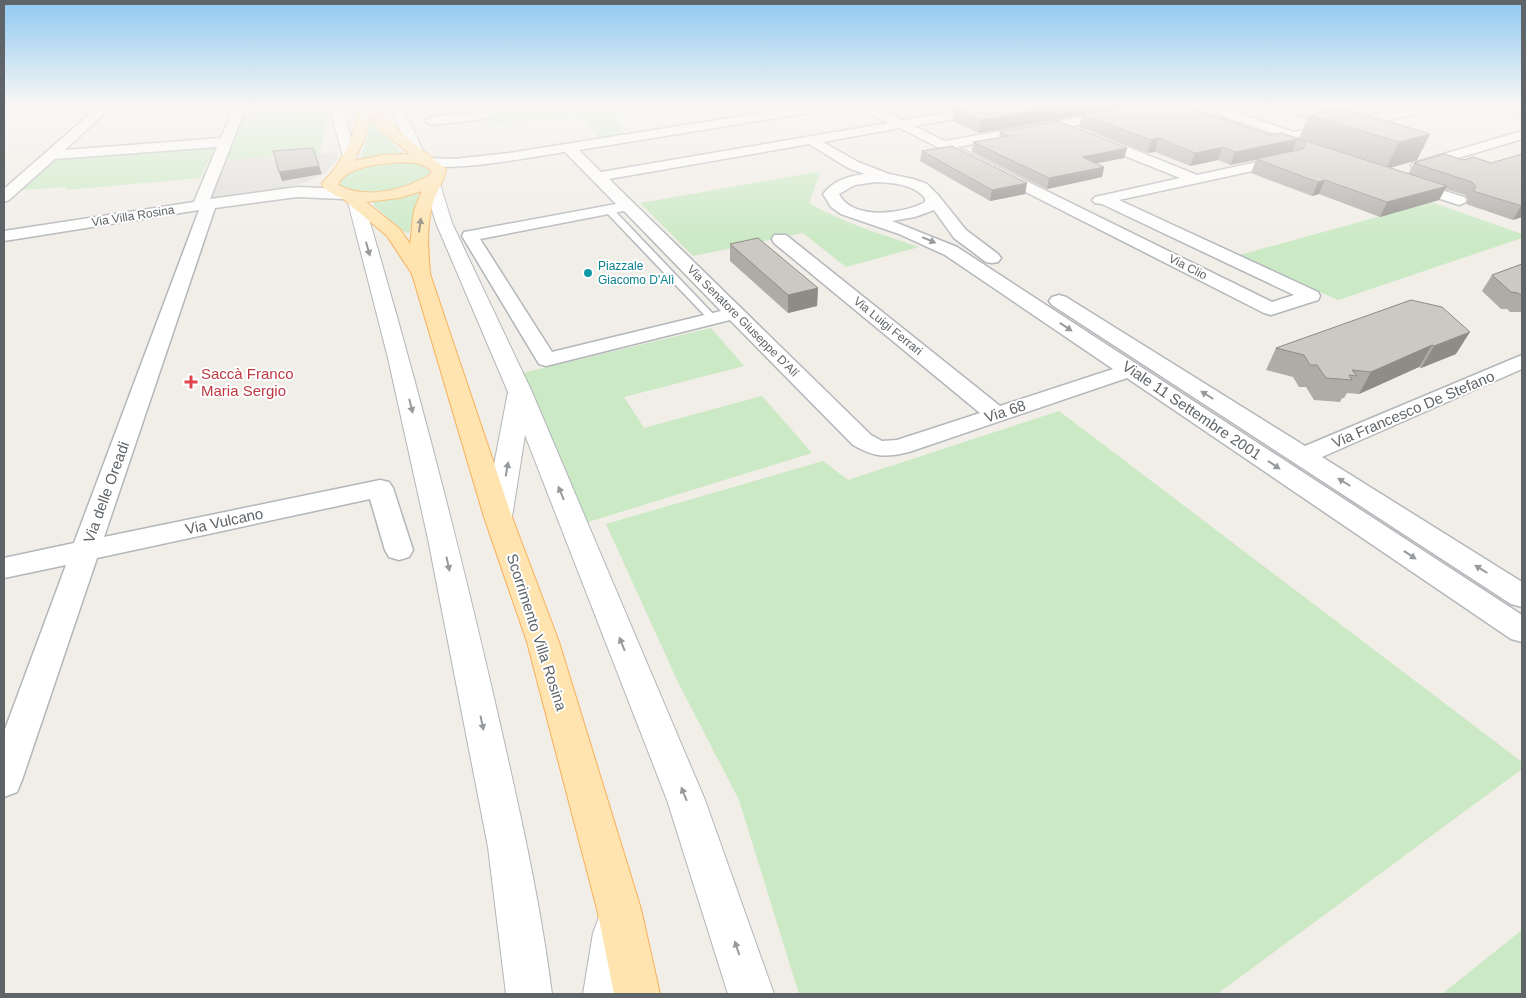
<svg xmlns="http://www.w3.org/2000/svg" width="1526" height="998" font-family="Helvetica,sans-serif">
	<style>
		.industrial { fill: #e0ddda }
		.green { fill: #cae9c4 }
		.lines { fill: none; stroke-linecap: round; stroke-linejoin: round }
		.service-casing { stroke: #b3b6ba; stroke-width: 3 }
		.minor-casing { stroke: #b3b6ba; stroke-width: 3 }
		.tertiary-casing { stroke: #b3b6ba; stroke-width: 2 }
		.primary-casing { stroke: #f7b05b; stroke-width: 2 }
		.service { fill: #fff; fill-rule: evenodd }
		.minor { fill: #fff; fill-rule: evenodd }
		.tertiary { fill: #fff; fill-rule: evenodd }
		.primary { fill: #ffe4af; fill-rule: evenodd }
		.wall { fill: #afaca8 }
		.shaded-wall { fill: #8f8c88 }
		.building { fill: #ccc8c3; stroke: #8f8c88 }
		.oneway { fill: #8f8a7d }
		.oneway2 { fill: #979a9d }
		.culture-dot { fill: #0f9aa8; stroke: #fff; stroke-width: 2 }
		.health-dot { fill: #e0444e; stroke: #fff; stroke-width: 2 }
		.labels { text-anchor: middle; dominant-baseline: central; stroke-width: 4; stroke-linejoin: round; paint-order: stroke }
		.far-street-label { font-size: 12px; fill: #5f6468; stroke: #fff }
		.far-culture-label { font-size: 12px; fill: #0d838f; stroke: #fff; text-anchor: start }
		.health-label { font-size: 15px; fill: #be3a42; stroke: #fff; text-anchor: start }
		.street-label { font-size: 15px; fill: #5f6468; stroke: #fff }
	</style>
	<rect width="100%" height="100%" fill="#f1ede7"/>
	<g class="industrial">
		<path d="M248,105H327L329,112L242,120Z"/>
		<path d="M337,152L339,158L325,173L306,182L279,189L211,201L225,160L263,156L274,159Z"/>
	</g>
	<g class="green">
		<path d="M490,105H735L736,106L615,115L625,136L599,139L578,114L489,125V119L495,113Z"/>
		<path d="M329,112L320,154C288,157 257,157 225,160L242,120Z"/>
		<path d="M372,123L403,154L360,159Z"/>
		<path d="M217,144L200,178L65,190L67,187L21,190L58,157Z"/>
		<path d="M410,162L423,164L430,168L431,174C420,189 382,196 364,194C356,193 348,190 340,188L336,183L349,171L378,163Z"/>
		<path d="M816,172L820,173L809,203C843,223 882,234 919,247L846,267L803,233L693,256L640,203Z"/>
		<path d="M420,192L409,233H406L374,206V201Z"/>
		<path d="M1431,202L1522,234V238L1338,300L1240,255Z"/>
		<path d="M711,328L744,366L624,397L644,428L762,396L812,453L585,523L514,375Z"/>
		<path d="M1059,411L1522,762V769L1217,994H799L739,800L678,682L606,524L823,461L848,480Z"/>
		<path d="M1522,930V994H1442Z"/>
	</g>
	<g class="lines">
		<defs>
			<path id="service" d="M606,208H612L716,317V321H710L606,212Z"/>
			<g id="minor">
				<path d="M4,105H24L18,109L4,110Z"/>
				<path d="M100,105H113L65,150L221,138L235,105H247L210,199L297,187L343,189L348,191L351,194L348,197L343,199L297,197L215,208L104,537L380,480L389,482L393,488L413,550L409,557L399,560L389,557L385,550L370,499L97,558L22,780L17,792L4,797V732L66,565L4,578V558L74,543L199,210L4,241V231L194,202L217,147L55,159L9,200L4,202V189Z"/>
				<path d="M473,105H485L491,115L485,119L431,125L425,121L431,117L477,112Z"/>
				<path d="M811,105H838L832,109L579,150L601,172L889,123L859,108L857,105H872L903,120L992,105H1018L1012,109L914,126L945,141L1149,105H1174L1168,109L957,147L1272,302L1294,295L1102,204L1095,203L1092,200L1095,197L1180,178L1088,141L1086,138L1093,134L1098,135L1197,175L1289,155L1294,156L1296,159L1294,162L1119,200L1318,292L1320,296L1318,300L1271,315L1264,313L900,128L823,142L858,162L889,174L913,179L927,184L938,195L966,230L998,254L1001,258L998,262L992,263L986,262L954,238L934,210L915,217L892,221L957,247L1522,615V642L1511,639L1127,378L909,452C885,458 874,457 853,445L730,320L546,366L539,364L462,236L464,232L470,231L616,204L565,152C544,155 434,176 423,162L430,158L454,159L509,153ZM809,144L848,168L865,174C849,176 834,180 823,194L831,207L841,214L899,234L945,255L1113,369L1000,406L786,235H774L772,239L774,243L980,413L897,440L882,441L871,435L609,179ZM876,182C894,183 913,184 925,198V202C903,214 853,221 839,194L855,185ZM624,211L721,311L552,352L480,239Z"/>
				<path d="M1242,105H1266L1264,108L1238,113L1294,132L1333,124L1279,108L1277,105H1295L1349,120L1425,105H1447L1441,109L1277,143L1270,139L1272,136L1279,135L1219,115L1217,112L1219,109Z"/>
				<path d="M1500,105H1516L1522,107V115L1502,108Z"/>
				<path d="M1522,131V139L1418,170L1413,169L1411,166L1413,163Z"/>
				<path d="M1409,180L1464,197L1467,200L1464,203L1459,205L1404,187L1402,184L1404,181Z"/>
				<path d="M1059,295L1066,297L1305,446L1522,355V369L1322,457L1522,582V607L1511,604L1052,305L1049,301L1052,297Z"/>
			</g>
			<g id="tertiary">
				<path d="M329,105H341L357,157L355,160H345L343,157Z"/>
				<path d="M390,105H402L424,153L422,156H412L410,153Z"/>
				<path d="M432,179L437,181L440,184L452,223L532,392L705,800L774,994H728L667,800L525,435L512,517L508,524L498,526L488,524L484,517L508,392L436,223L424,184L427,181Z"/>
				<path d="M356,197L362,199L364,202C412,364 454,525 492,689C515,790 539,891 552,994H506L488,847L428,539L388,358L348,202L350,199Z"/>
				<path d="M615,911L631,917L637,933L629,994H583L593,933L599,917Z"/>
			</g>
			<path id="primary" d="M360,105H373L389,123L446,169C445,181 436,191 433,202C426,226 428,250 430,274L512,517L559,642L641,909L660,994H614L597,909L527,642L484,517L412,274L387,236L342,198L336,196L323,187L322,183L334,170L347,148L356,123ZM370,117L379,129L410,154L383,155L354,161L364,140ZM401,162L416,163L425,166L431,170L430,175C404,190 366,200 338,185C346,165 382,164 401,162ZM422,191L414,210L410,244L400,229L366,202L399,198Z"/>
		</defs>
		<use href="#service" class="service-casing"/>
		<use href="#minor" class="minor-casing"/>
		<use href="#tertiary" class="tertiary-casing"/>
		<use href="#primary" class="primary-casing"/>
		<use href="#service" class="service"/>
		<use href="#minor" class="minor"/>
		<use href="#tertiary" class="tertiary"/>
		<use href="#primary" class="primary"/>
	</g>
	<g class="wall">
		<path d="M1182,105L1270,135L1299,138L1309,115L1430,134L1417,160L1390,168L1408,174L1414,163L1464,160L1491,163L1522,154V217L1513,220L1466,204L1468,199L1465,195L1445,189L1439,200L1380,217L1319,194L1312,196L1251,173L1256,160L1230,165L1218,160L1190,166L1155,152L1148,153L1079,127L1082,115L979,133L952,121L954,109Z"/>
		<path d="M1000,132L1127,148L1124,158L1096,163L1104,167L1102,177L1047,189L972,152L973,142L999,138Z"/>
		<path d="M922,151L1027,183L1025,194L990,201L920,161Z"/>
		<path d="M730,244L818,288L817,306L788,313L730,261Z"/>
		<path d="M1522,264V312H1510L1507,309H1501L1482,291L1492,275Z"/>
		<path d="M1411,300L1456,354L1421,368L1419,367L1359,394L1347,393L1344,398H1342L1340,402L1314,400L1306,387H1299L1293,377L1266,370L1276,348Z"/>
	</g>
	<g class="shaded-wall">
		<path d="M1072,105H1139L1082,114V115L979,133L981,120Z"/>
		<path d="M1430,134L1417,160L1386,169L1399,142Z"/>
		<path d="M1159,138L1155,152L1148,153L1151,140Z"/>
		<path d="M1297,139L1292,152L1230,165L1235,152Z"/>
		<path d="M1223,147L1218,160L1190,166L1195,153Z"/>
		<path d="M313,148L322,174L282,181L279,172Z"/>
		<path d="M1127,148L1124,158L1079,167L1082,157Z"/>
		<path d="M1104,167L1102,177L1047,189L1049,178Z"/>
		<path d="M1325,180L1319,194L1312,196L1318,182Z"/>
		<path d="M1027,183L1025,194L990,201L992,190Z"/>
		<path d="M1447,186L1439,200L1380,217L1387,202Z"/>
		<path d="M1521,206H1522V217L1513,220Z"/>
		<path d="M818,288L817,306L788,313V295Z"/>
		<path d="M1470,332L1456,354L1421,368L1434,346Z"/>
		<path d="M1432,345L1419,367L1359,394L1371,372Z"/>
	</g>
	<g class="building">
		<path d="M977,105H1072L981,120L954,109Z"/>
		<path d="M1134,105H1182L1270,135L1281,133L1447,186L1387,202L1325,180L1318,182L1256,159L1303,149L1306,144L1303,140L1297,139L1235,152L1223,147L1195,153L1159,138L1151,140L1082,114Z"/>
		<path d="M1343,108L1430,134L1399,142L1309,115Z"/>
		<path d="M1059,121L1127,148L1082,157L1104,167L1049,178L973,142L1009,136L1000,132Z"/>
		<path d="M952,146L1027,183L992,190L922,151Z"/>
		<path d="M313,148L319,166L279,172L273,151Z"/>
		<path d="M1444,154L1464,160L1473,157L1491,163L1522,154V206L1473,191L1476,187L1472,182L1414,163Z"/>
		<path d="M758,238L818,288L788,295L730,244Z"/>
		<path d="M1522,264V295H1521L1518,293L1511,292L1492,275Z"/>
		<path d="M1411,300L1442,307L1470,332L1434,346L1432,345L1371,372L1352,370L1357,376L1349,375L1352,380L1326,378L1317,365H1310L1304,355L1276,348Z"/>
	</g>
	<defs><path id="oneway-solid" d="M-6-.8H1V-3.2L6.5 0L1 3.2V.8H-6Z" transform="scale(1.25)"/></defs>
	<use class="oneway" href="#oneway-solid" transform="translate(420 225) rotate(-82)"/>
	<g class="oneway2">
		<use href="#oneway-solid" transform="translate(929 240) rotate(23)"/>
		<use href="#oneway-solid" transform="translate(368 249) rotate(74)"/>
		<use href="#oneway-solid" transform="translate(1066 327) rotate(34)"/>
		<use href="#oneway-solid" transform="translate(1207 395) rotate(-148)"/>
		<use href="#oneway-solid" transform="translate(411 406) rotate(76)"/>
		<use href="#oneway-solid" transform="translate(1274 465) rotate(34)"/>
		<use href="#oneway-solid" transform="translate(507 469) rotate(-80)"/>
		<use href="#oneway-solid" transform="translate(1344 482) rotate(-148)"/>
		<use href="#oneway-solid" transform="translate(561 493) rotate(-112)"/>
		<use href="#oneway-solid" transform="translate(1410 555) rotate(34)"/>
		<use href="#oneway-solid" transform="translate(448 564) rotate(78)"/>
		<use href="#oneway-solid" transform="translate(1481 569) rotate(-148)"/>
		<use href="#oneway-solid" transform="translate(622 644) rotate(-112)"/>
		<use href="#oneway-solid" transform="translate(482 723) rotate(78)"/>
		<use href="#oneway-solid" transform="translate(684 794) rotate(-112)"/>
		<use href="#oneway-solid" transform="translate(737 948) rotate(-109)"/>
	</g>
	<linearGradient id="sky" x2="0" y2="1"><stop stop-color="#8fc9f1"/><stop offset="0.43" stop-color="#f9f7f4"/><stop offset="1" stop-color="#f9f7f4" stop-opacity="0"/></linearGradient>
	<rect width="1526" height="245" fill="url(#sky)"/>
	<circle class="culture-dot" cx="588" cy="273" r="5"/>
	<path class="health-dot" d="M188.5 374.5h5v5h5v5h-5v5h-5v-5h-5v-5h5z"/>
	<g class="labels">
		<g class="far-street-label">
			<text transform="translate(133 216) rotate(-9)">Via Villa Rosina</text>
			<text transform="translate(1188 267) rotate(27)">Via Clio</text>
			<text transform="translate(743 321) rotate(45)">Via Senatore Giuseppe D'Alí</text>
			<text transform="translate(888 326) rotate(39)">Via Luigi Ferrari</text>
		</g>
		<g class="far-culture-label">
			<text x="598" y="266">Piazzale<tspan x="598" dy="14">Giacomo D'Alì</tspan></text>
		</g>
		<g class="health-label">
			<text x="201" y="373">Saccà Franco<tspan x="201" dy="17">Maria Sergio</tspan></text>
		</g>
		<g class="street-label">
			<text transform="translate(1413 409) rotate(-23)">Via Francesco De Stefano</text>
			<text transform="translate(1192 410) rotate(34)">Viale 11 Settembre 2001</text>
			<text transform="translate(1005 411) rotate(-18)">Via 68</text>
			<text transform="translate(106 492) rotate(-70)">Via delle Oreadi</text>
			<text transform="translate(224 521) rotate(-12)">Via Vulcano</text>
			<text transform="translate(537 632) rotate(72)">Scorrimento Villa Rosina</text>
		</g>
	</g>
	<rect width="1526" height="998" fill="none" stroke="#5f6468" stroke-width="10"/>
</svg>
